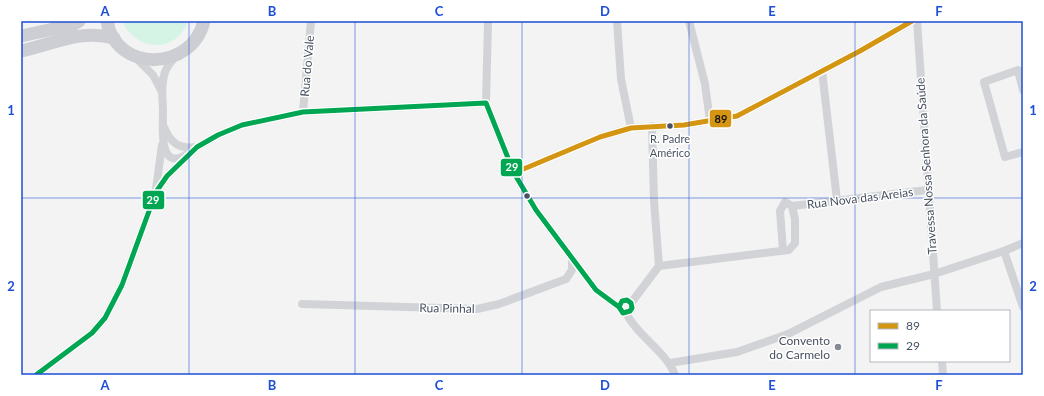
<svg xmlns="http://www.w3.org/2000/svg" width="1044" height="396" font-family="Lato,sans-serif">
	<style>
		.green { fill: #d6f4e6 }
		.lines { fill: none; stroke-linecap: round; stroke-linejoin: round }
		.minor { stroke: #d1d3d6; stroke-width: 8 }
		.primary { stroke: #ccced3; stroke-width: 13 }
		.bus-1-casing { stroke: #fff; stroke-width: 8 }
		.bus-2-casing { stroke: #fff; stroke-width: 8 }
		.bus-1 { stroke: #d49513; stroke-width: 5 }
		.bus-2 { stroke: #00a651; stroke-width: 5 }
		.grid { fill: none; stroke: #1d4ed8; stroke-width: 1; stroke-opacity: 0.55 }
		.bus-dot { fill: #485161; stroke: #fff; stroke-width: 1.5 }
		.poi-dot { fill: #848a94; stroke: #fff; stroke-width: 1.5 }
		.labels { text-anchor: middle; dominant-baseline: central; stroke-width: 3; stroke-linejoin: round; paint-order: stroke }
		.bus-label { font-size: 11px; fill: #485161; stroke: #fff }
		.street-label { font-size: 12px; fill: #485161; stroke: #fff }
		.poi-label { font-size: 12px; fill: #485161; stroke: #fff; text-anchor: end }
		.line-badge { stroke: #fff; stroke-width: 1.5 }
		.badge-label { font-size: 11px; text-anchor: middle; font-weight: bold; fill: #fff }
		.pale-badge-label { font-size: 11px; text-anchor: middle; font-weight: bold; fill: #111 }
		.neatline { fill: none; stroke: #1d4ed8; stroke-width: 1.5 }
		.grid-label { font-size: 13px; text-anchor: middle; font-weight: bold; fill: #1d4ed8 }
	</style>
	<rect width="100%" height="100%" fill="#f3f3f3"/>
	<path class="green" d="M122,21H188C176,55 135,51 122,21Z"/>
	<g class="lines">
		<g class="minor">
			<path d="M617,21L621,79L631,128"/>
			<path d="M689,21L705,84L710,121"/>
			<path d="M917,21L937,311"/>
			<path d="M175,57C171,62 167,66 165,72C160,85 163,99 163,112C163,127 158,173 187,154"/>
			<path d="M136,58L153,75L162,92"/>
			<path d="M822,71L837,200"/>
			<path d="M1023,90L1018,70L984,82L1005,157L1023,152"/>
			<path d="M486,103L488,21"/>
			<path d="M303,112L311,21"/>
			<path d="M164,127C171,144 179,149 197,147"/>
			<path d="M514,173L600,137L631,128L684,125L737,116L860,51L912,21"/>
			<path d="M156,189L162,145"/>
			<path d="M783,250L780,211L785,202L792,206"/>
			<path d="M1004,251L1023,307"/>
			<path d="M659,266L789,250L795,243V219L792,206L927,190"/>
			<path d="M631,303L659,266L654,201L652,126"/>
			<path d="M302,304L477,309L499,304L566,279L572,270V259"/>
			<path d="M626,313C638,337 665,350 675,375"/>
			<path d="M942,361L943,375"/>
			<path d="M670,363L737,352L788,334L881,287L934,274L1004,251L1023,243"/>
			<path d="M36,375L92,333L105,318L122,285L156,192L167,176L197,147L218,135L242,125L303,112L486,103L514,173L536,210L596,290L619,307L623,313L630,311L632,308L631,303L627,300L622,301L619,307"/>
		</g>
		<g class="primary">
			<path d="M107,21C116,73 192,72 204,21"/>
			<path d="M21,36L72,25L79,21"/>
			<path d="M21,51C54,44 80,29 114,38"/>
		</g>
		<defs>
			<path id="bus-1" d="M514,173L600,137L631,128L684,125L737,116L860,51L912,21"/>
			<path id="bus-2" d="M36,375L92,333L105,318L122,285L156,192L167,176L197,147L218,135L242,125L303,112L486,103L514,173L536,210L596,290L619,307L623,313L630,311L632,308L631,303L627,300L622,301L619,307"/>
		</defs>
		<use href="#bus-1" class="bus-1-casing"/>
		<use href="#bus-2" class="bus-2-casing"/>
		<use href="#bus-1" class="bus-1"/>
		<use href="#bus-2" class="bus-2"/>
	</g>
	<path class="grid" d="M189,21V375M355,21V375M522,21V375M689,21V375M855,21V375M21,198H1023"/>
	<g class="bus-dot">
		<circle cx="670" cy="126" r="3.5"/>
		<circle cx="527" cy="196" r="3.5"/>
	</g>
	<circle class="poi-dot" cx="838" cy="347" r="4"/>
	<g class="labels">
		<g class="bus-label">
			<text x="670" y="138">R. Padre<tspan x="670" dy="14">Américo</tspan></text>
		</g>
		<g class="street-label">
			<text transform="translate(307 66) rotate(-85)">Rua do Vale</text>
			<text transform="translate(926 166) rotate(-94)">Travessa Nossa Senhora da Saúde</text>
			<text transform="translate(860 198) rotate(-7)">Rua Nova das Areias</text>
			<text transform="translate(447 308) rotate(1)">Rua Pinhal</text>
		</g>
		<g class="poi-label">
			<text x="830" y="340">Convento<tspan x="830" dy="14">do Carmelo</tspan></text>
		</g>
	</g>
	<g class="line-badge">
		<rect x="709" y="109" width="23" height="19" rx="4" fill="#d49513"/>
		<rect x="500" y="158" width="23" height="19" rx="4" fill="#00a651"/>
		<rect x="142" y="190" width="23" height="20" rx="4" fill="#00a651"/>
	</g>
	<g class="badge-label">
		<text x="512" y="171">29</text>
		<text x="153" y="204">29</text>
	</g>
	<g class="pale-badge-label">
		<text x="721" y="123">89</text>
	</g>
	<rect width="1044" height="396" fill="none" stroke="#ffffff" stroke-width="44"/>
	<rect x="870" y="310" width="140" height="52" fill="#ffffff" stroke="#b6b9c0"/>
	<rect x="878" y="323" width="20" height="6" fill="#d49513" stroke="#b6b9c0"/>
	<text x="906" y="330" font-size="12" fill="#485161">89</text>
	<rect x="878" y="343" width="20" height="6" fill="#00a651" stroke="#b6b9c0"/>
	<text x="906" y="350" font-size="12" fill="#485161">29</text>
	<rect x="22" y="22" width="1000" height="352" class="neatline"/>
	<g class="grid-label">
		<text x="105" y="16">A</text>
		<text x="272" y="16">B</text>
		<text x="439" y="16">C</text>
		<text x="605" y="16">D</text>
		<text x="772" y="16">E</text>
		<text x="939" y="16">F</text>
		<text x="11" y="115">1</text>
		<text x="1033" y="115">1</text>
		<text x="11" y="291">2</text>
		<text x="1033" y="291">2</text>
		<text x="105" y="390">A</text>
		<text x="272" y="390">B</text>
		<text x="439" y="390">C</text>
		<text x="605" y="390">D</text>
		<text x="772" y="390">E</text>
		<text x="939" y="390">F</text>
	</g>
</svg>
